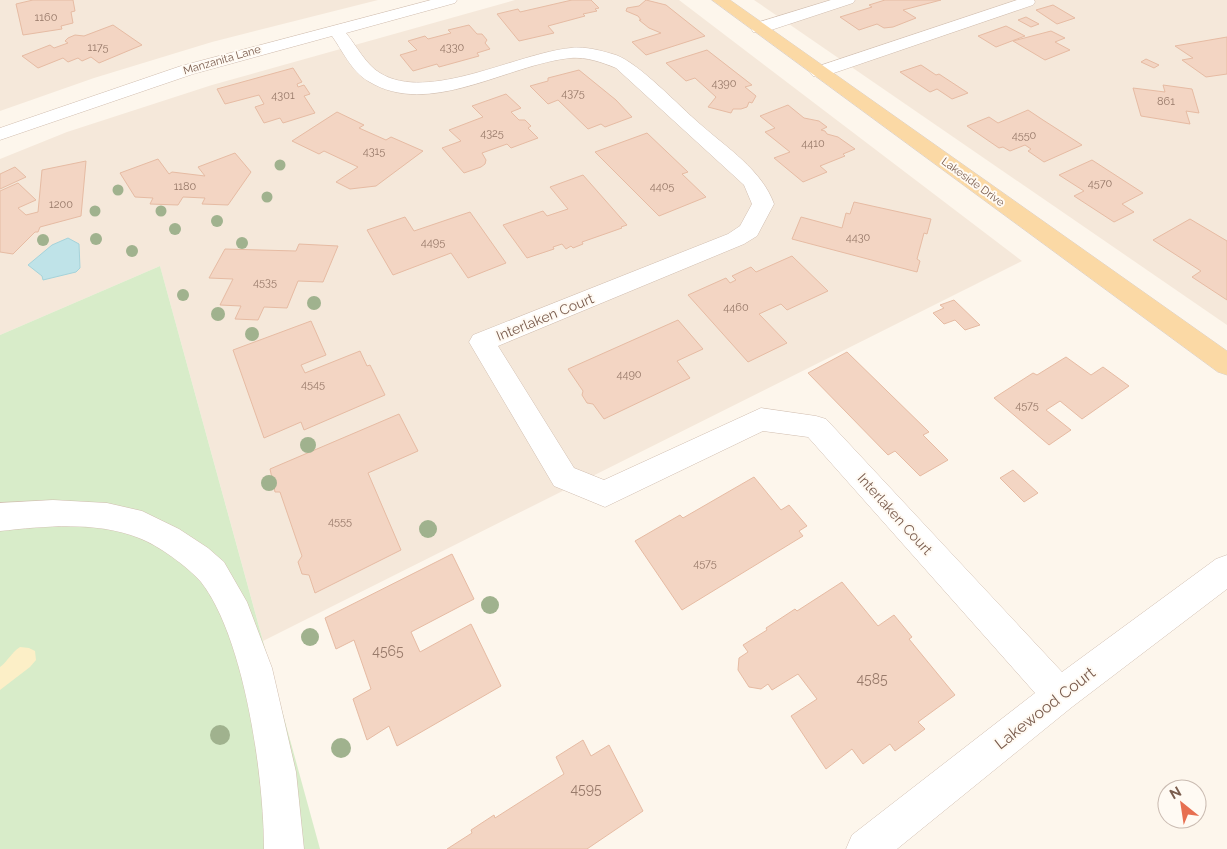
<svg xmlns="http://www.w3.org/2000/svg" width="1227" height="849" font-family="Raleway,sans-serif">
	<style>
		.residential { fill: #f5e8da }
		.green { fill: #d8ecc9 }
		.sand { fill: #fcefc7 }
		.water { fill: #bfe3e8; stroke: #a5d3da }
		.building { fill: #f3d5c3; stroke: #e6bba3 }
		.lines { fill: none; stroke-linecap: round; stroke-linejoin: round }
		.minor-casing { stroke: #d1beb0; stroke-width: 1 }
		.major-casing { stroke: #dad1cd; stroke-width: 1 }
		.minor { fill: #fff; fill-rule: evenodd }
		.major { fill: #fbd9a5; fill-rule: evenodd }
		.tree { fill: #a0b28e }
		.labels { text-anchor: middle; dominant-baseline: central; stroke-width: 4; stroke-linejoin: round; paint-order: stroke }
		.number-label { font-size: 11px; fill: #987a6a }
		.far-street-label { font-size: 11px; fill: #7a5c4d; stroke: #fffaf3 }
		.street-label { font-size: 14px; fill: #7a5c4d; stroke: #fffaf3 }
		.near-number-label { font-size: 14px; fill: #987a6a }
		.near-street-label { font-size: 16px; fill: #7a5c4d; stroke: #fffaf3 }
	</style>
	<rect width="100%" height="100%" fill="#fdf6ec"/>
	<g class="residential">
		<path d="M0,0H378L212,42L94,78L0,111Z"/>
		<path d="M515,0H679L1022,261L263,641L160,266L0,335V159L67,132L212,85Z"/>
		<path d="M754,0H1227V325Z"/>
	</g>
	<path class="green" d="M160,266L320,849H0V335Z"/>
	<path class="sand" d="M20,647L29,648L35,651L36,660L30,667L0,690V667C8,661 11,653 20,647Z"/>
	<path class="water" d="M68,238L79,244L80,268L76,272L43,280L42,276L28,265L52,245Z"/>
	<g class="building">
		<path d="M33,0H73L75,11L71,12L73,23L61,26L62,29L23,35L16,4Z"/>
		<path d="M572,0H591L599,8L595,9L597,11L583,14L585,16L548,26L554,33L519,41L497,14L518,9L520,12Z"/>
		<path d="M646,0L666,5L705,36L646,55L632,42L661,33L649,28L639,20H641L638,16L626,11L627,8L639,6Z"/>
		<path d="M885,0H941L903,10L916,18L893,27L884,28L877,24L859,30L840,17L872,7L869,5Z"/>
		<path d="M1053,5L1075,18L1057,24L1036,10Z"/>
		<path d="M1026,17L1039,24L1031,27L1018,20Z"/>
		<path d="M113,25L142,45L99,63L91,57L82,61L78,58L68,62L63,58L38,68L22,56L50,45L54,48L68,43L65,41L68,38L75,35L84,36Z"/>
		<path d="M469,25L477,34H482L487,40L485,43L490,49L477,53L479,56L439,67L437,64L413,71L400,55L417,50L408,41L425,36L428,39L451,33L448,30Z"/>
		<path d="M1006,26L1025,36L996,47L978,36Z"/>
		<path d="M1051,31L1065,38L1055,42L1070,50L1045,60L1013,41Z"/>
		<path d="M1227,37V74L1206,77L1182,60L1193,58L1175,46Z"/>
		<path d="M707,50L752,85L745,87L756,96L752,103L749,102L747,107L741,109H733L731,113L708,107L716,97L695,78L686,81L666,63Z"/>
		<path d="M1146,59L1159,65L1154,68L1141,62Z"/>
		<path d="M921,65L936,75L939,74L968,93L952,99L937,89L930,92L900,72Z"/>
		<path d="M293,68L302,82L297,84L298,87L304,85L310,94L304,96L315,113L283,123L280,118L264,123L255,107L264,104L259,95L225,104L217,89Z"/>
		<path d="M579,70L616,100L632,117L605,127L601,124L588,129L558,100L548,104L530,86L548,81V78Z"/>
		<path d="M1163,85L1192,89L1199,113L1186,111L1190,124L1141,116L1133,88L1165,92Z"/>
		<path d="M506,94L521,108L511,112L519,120H525L531,126L528,128L538,138L511,148L507,144L482,153L486,160L485,164L481,167L464,173L442,148L461,141L449,130L483,117L472,106Z"/>
		<path d="M788,105L804,118L819,121L827,127L821,130L825,131L827,134L838,137L855,149L843,154L845,156L820,166L827,172L803,182L774,158L790,152L765,132L775,128L760,116Z"/>
		<path d="M1028,110L1043,120L1082,145L1044,162L1028,151L1031,149L1025,145L1010,151L1003,147L999,148L967,126L989,117L998,123Z"/>
		<path d="M337,112L364,125L359,128L386,140L391,137L423,151L376,186L350,189L336,182L358,167L324,151L319,154L292,141Z"/>
		<path d="M647,133L688,172L682,174L706,197L659,216L595,152Z"/>
		<path d="M235,153L251,172L228,205L202,204L205,198L183,197L178,205L150,204L153,198L135,197L120,173L158,159L169,174L172,172L205,176L198,167Z"/>
		<path d="M1092,160L1143,193L1122,204L1134,212L1114,222L1074,196L1084,191L1059,175Z"/>
		<path d="M86,161L81,216L40,227L38,232H35L13,254L0,252V191L18,183L36,200L18,208L26,215L38,212L42,170Z"/>
		<path d="M15,167L26,177L0,189V174Z"/>
		<path d="M583,175L627,225L621,227L622,228L582,242L583,244L573,248L571,246L566,249L562,244L553,247L554,249L527,258L503,225L543,211L547,216L568,209L550,187Z"/>
		<path d="M854,202L931,219L927,234L924,233L917,259L920,261L917,272L792,239L801,217L842,228L846,213L850,214Z"/>
		<path d="M470,212L506,263L468,278L451,253L393,275L367,230L405,217L414,231Z"/>
		<path d="M1190,219L1227,241V300L1192,277L1201,271L1153,240Z"/>
		<path d="M299,244L338,246L323,282L298,281L287,308L264,307L258,320L235,319L241,306L220,305L233,279L209,278L225,249L296,251Z"/>
		<path d="M792,256L828,291L787,310L781,304L759,314L787,343L748,362L688,295L726,278L730,283L736,280L732,276L751,267L756,272Z"/>
		<path d="M954,300L980,325L965,330L955,320L944,324L933,313L944,308L940,305Z"/>
		<path d="M678,320L703,349L677,361L690,378L604,419L593,404L587,403L582,395L583,391L568,369Z"/>
		<path d="M311,321L326,355L301,365L305,373L360,351L367,366L370,365L385,395L304,430L301,422L264,438L233,350Z"/>
		<path d="M847,352L929,432L923,435L948,460L920,476L895,451L888,455L808,373Z"/>
		<path d="M1066,357L1091,375L1103,367L1129,386L1082,419L1060,401L1046,410L1071,430L1049,445L994,398L1033,373L1037,375Z"/>
		<path d="M399,414L418,451L368,473L401,550L315,593L309,575L302,574L298,562L302,556L280,492H275L270,469Z"/>
		<path d="M1013,470L1038,493L1024,502L1000,478Z"/>
		<path d="M754,477L781,510L789,505L807,526L799,531L803,536L682,610L635,541L680,515L683,518Z"/>
		<path d="M452,554L474,599L411,632L420,652L471,624L501,686L397,746L389,726L367,740L353,699L371,689L354,640L336,649L325,618Z"/>
		<path d="M842,582L878,626L894,615L912,637L909,639L955,695L918,722L925,729L895,751L890,744L863,764L852,749L826,769L791,716L817,699L798,674L772,690L768,684L761,689L749,687L738,670L739,658L748,652L743,645L767,630L766,628L795,609L797,611Z"/>
		<path d="M583,740L591,756L609,745L643,811L587,849H447L472,833L471,830L494,815L495,818L564,774L556,757Z"/>
	</g>
	<g class="lines">
		<defs>
			<g id="minor">
				<path d="M431,0H457L455,3L346,33C356,45 366,65 380,73C428,103 517,53 571,48C586,46 602,51 616,55C640,64 679,106 700,124C727,148 762,170 774,204L757,236L744,244L498,346L574,468L604,480L761,408L816,416L826,419L1062,672L1216,559L1227,555V589L1072,707L897,849H846L852,835L1035,693L808,437L763,431L605,507L554,486L469,342L473,335L728,234L740,226L752,204L744,185L616,68C601,62 587,57 571,58C508,64 429,119 368,81C352,72 342,50 332,36L193,74L0,140V128L181,66Z"/>
				<path d="M831,0H855L853,3L765,32H753L751,28L753,24Z"/>
				<path d="M1017,0H1034L1035,2L1033,5L825,76L819,77L813,76L810,72L813,68Z"/>
				<path d="M53,500L107,503L142,511L179,529L208,548L224,562L247,602L272,668L296,772L304,849H264C264,779 245,638 201,582C188,567 158,545 139,538C97,521 44,526 0,531V503Z"/>
			</g>
			<path id="major" d="M712,0H730L1227,351V375L1218,372Z"/>
		</defs>
		<use href="#minor" class="minor-casing"/>
		<use href="#major" class="major-casing"/>
		<use href="#minor" class="minor"/>
		<use href="#major" class="major"/>
	</g>
	<g class="tree">
		<circle cx="280" cy="165" r="5.5"/>
		<circle cx="118" cy="190" r="5.5"/>
		<circle cx="267" cy="197" r="5.5"/>
		<circle cx="95" cy="211" r="5.5"/>
		<circle cx="161" cy="211" r="5.5"/>
		<circle cx="217" cy="221" r="6"/>
		<circle cx="175" cy="229" r="6"/>
		<circle cx="96" cy="239" r="6"/>
		<circle cx="43" cy="240" r="6"/>
		<circle cx="242" cy="243" r="6"/>
		<circle cx="132" cy="251" r="6"/>
		<circle cx="183" cy="295" r="6"/>
		<circle cx="314" cy="303" r="7"/>
		<circle cx="218" cy="314" r="7"/>
		<circle cx="252" cy="334" r="7"/>
		<circle cx="308" cy="445" r="8"/>
		<circle cx="269" cy="483" r="8"/>
		<circle cx="428" cy="529" r="9"/>
		<circle cx="490" cy="605" r="9"/>
		<circle cx="310" cy="637" r="9"/>
		<circle cx="220" cy="735" r="10"/>
		<circle cx="341" cy="748" r="10"/>
	</g>
	<g class="labels">
		<g class="number-label">
			<text x="46" y="17">1160</text>
			<text x="98" y="47">1175</text>
			<text x="452" y="47">4330</text>
			<text x="724" y="83">4390</text>
			<text x="573" y="93">4375</text>
			<text x="283" y="95">4301</text>
			<text x="1166" y="101">861</text>
			<text x="492" y="133">4325</text>
			<text x="1024" y="135">4550</text>
			<text x="813" y="143">4410</text>
			<text x="374" y="151">4315</text>
			<text x="1100" y="183">4570</text>
			<text x="185" y="186">1180</text>
			<text x="662" y="186">4405</text>
			<text x="61" y="204">1200</text>
			<text x="858" y="237">4430</text>
			<text x="433" y="242">4495</text>
			<text x="265" y="282">4535</text>
			<text x="736" y="307">4460</text>
			<text x="629" y="374">4490</text>
			<text x="313" y="384">4545</text>
			<text x="1027" y="405">4575</text>
			<text x="340" y="521">4555</text>
			<text x="705" y="563">4575</text>
		</g>
		<g class="far-street-label">
			<text transform="translate(222 60) rotate(-16)">Manzanita Lane</text>
			<text transform="translate(973 182) rotate(36)">Lakeside Drive</text>
		</g>
		<g class="street-label">
			<text transform="translate(545 317) rotate(-22)">Interlaken Court</text>
			<text transform="translate(895 514) rotate(48)">Interlaken Court</text>
		</g>
		<g class="near-number-label">
			<text x="388" y="651">4565</text>
			<text x="872" y="679">4585</text>
			<text x="586" y="789">4595</text>
		</g>
		<g class="near-street-label">
			<text transform="translate(1045 708) rotate(-38)">Lakewood Court</text>
		</g>
	</g>
	<g transform="translate(1182 804) rotate(330)"><circle r="24" fill="#fffaf3" stroke="#cabbb1"/>
	<path d="M0-4L9 19L0 12L-9 19Z" fill="#e76f51"/>
	<text y="-8" font-size="14" font-weight="bold" text-anchor="middle" fill="#7a5c4d">N</text>
	</g>
</svg>
